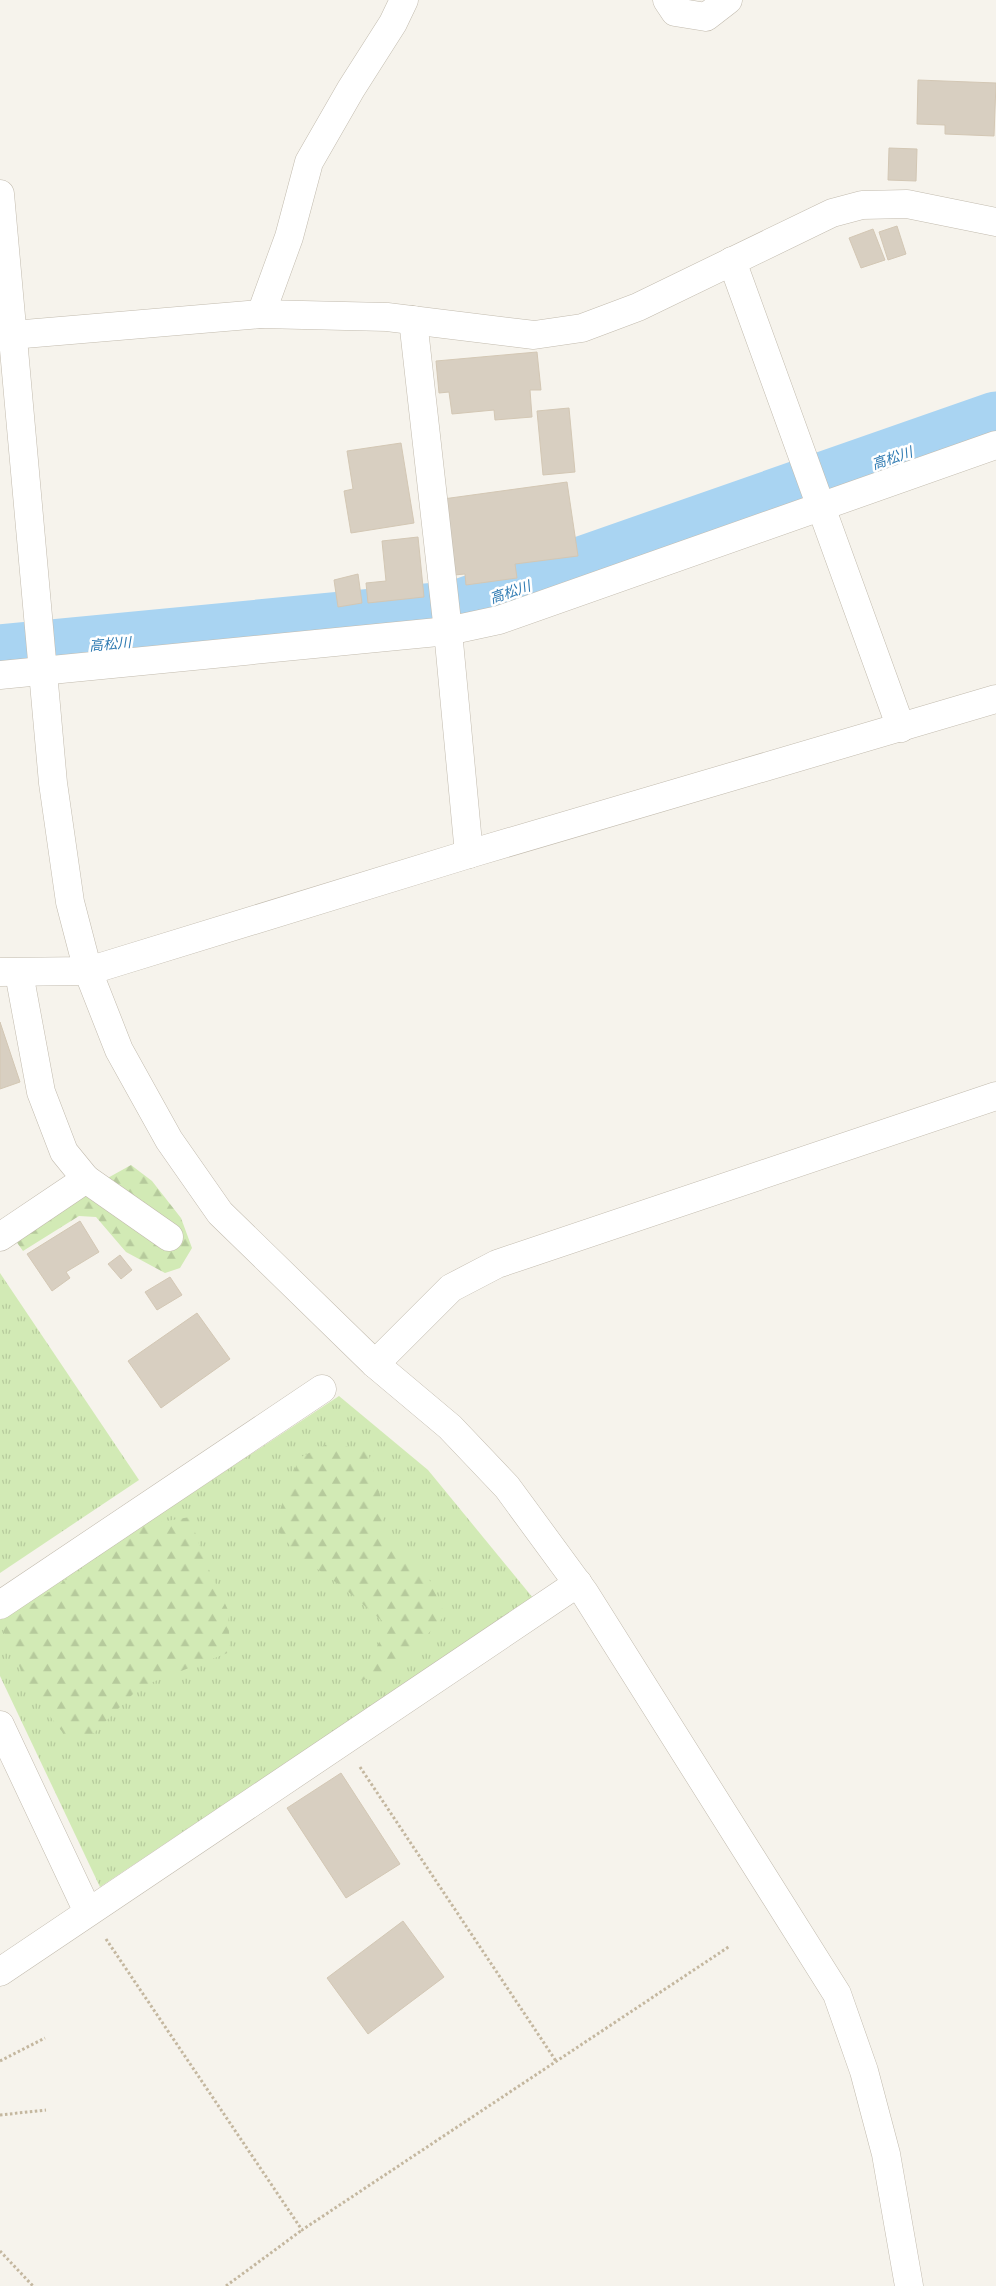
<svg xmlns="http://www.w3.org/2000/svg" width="996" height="2286" font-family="Ubuntu,'Noto Sans JP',sans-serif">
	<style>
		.grass { fill: url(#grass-tufts) }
		.forest { fill: url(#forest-firs) }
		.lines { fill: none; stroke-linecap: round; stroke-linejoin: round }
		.river { stroke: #a9d4f2; stroke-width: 61 }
		.building { fill: #d8cfc1; stroke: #d3c7b4 }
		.minor-casing { stroke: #c2bbae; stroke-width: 29 }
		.path { stroke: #c4b79f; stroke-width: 3; stroke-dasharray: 2.5 2.5; stroke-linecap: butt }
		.minor { stroke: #fff; stroke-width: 28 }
		.labels { text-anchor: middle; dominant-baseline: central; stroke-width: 5; stroke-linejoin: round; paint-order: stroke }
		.water-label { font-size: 14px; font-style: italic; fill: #2e7ab2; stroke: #fff }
	</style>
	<defs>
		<pattern id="grass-tufts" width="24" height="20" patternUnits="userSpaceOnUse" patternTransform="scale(1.25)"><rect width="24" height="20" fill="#d2eab5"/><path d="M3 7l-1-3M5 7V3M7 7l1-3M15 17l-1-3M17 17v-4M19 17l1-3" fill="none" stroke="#b6ca9c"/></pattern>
		<pattern id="forest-firs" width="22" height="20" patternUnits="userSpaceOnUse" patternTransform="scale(1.25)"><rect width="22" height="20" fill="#d2eab5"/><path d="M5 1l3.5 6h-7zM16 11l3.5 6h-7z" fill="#b6ca9c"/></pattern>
	</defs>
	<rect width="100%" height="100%" fill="#f6f3ec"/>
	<g class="grass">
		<path d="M0,1273L139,1480L0,1573Z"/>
		<path d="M339,1396L428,1470L533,1598L100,1887L0,1676V1620Z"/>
	</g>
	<g class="forest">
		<path d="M131,1165L152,1181L181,1218L192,1248L180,1268L165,1273L126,1252L96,1217L79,1216L23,1251L13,1237L79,1194Z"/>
		<path d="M331,1442L368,1452L380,1495L385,1534L429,1579L445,1615L399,1666L358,1682L388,1626L345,1589L298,1555L274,1526L299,1458Z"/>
		<path d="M190,1517L204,1559L228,1610L230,1652L140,1687L90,1737L67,1738L31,1692L1,1626L143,1525Z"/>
	</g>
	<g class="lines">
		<path class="river" d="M0,655L456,611L996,422"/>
	</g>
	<g class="building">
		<path d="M918,80L996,83L994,136L945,134V125L917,124Z"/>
		<path d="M889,148L917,149L916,181L888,180Z"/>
		<path d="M897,226L906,254L888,260L879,232Z"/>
		<path d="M873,229L885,260L861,268L849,238Z"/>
		<path d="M537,352L541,390H530L532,417L495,420L494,410L452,414L449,392L439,393L436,361Z"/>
		<path d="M569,408L575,472L543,475L537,411Z"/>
		<path d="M401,443L414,523L351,533L344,491L353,489L347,451Z"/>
		<path d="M567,482L578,556L515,564L517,578L466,585L465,574L454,575L443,499Z"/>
		<path d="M418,537L424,597L368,603L366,583L386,581L382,541Z"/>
		<path d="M358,574L362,603L338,607L334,580Z"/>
		<path d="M0,1022L20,1082L0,1089Z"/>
		<path d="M80,1221L99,1252L66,1272L70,1278L52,1291L27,1254Z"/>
		<path d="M120,1255L132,1270L121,1279L108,1264Z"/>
		<path d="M170,1277L182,1295L157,1310L145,1292Z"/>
		<path d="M197,1313L230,1359L161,1408L128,1361Z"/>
		<path d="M341,1773L400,1864L346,1898L287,1808Z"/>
		<path d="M403,1921L444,1977L368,2034L327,1978Z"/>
	</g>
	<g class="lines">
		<defs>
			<g id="minor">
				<path d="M667,0L675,12L706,17L728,0"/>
				<path d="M0,194L53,783L70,902L88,971L119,1050L169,1140L220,1213L375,1364L450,1427L507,1487L584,1592L837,1994L864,2071L886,2154L909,2286"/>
				<path d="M732,261L901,728"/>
				<path d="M261,314L289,237L309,162L351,89L393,23L404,0"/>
				<path d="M413,320L448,631L469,854"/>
				<path d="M0,336L261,314L387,317L534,335L582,328L638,307L832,213L862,205L907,204L996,222"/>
				<path d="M0,675L448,631L499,620L996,445"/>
				<path d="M0,972L88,971L469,854L996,699"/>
				<path d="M86,1179L169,1237"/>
				<path d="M0,1237L86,1179L64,1152L41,1092L19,973"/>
				<path d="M375,1364L451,1288L497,1264L996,1096"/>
				<path d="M0,1605L322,1389"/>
				<path d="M0,1725L88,1912"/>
				<path d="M0,1972L578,1583"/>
			</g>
		</defs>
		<use href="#minor" class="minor-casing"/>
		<g class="path">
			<path d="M360,1767L556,2061"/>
			<path d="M106,1939L302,2230L730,1946"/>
			<path d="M0,2061L45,2038"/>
			<path d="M0,2115L46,2110"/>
			<path d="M0,2251L33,2286"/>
			<path d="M226,2286L302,2230"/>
		</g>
		<use href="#minor" class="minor"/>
	</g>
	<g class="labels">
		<g class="water-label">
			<text transform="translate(892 458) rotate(-19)">高松川</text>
			<text transform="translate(510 592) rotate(-19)">高松川</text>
			<text transform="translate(110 644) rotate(-5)">高松川</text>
		</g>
	</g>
</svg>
